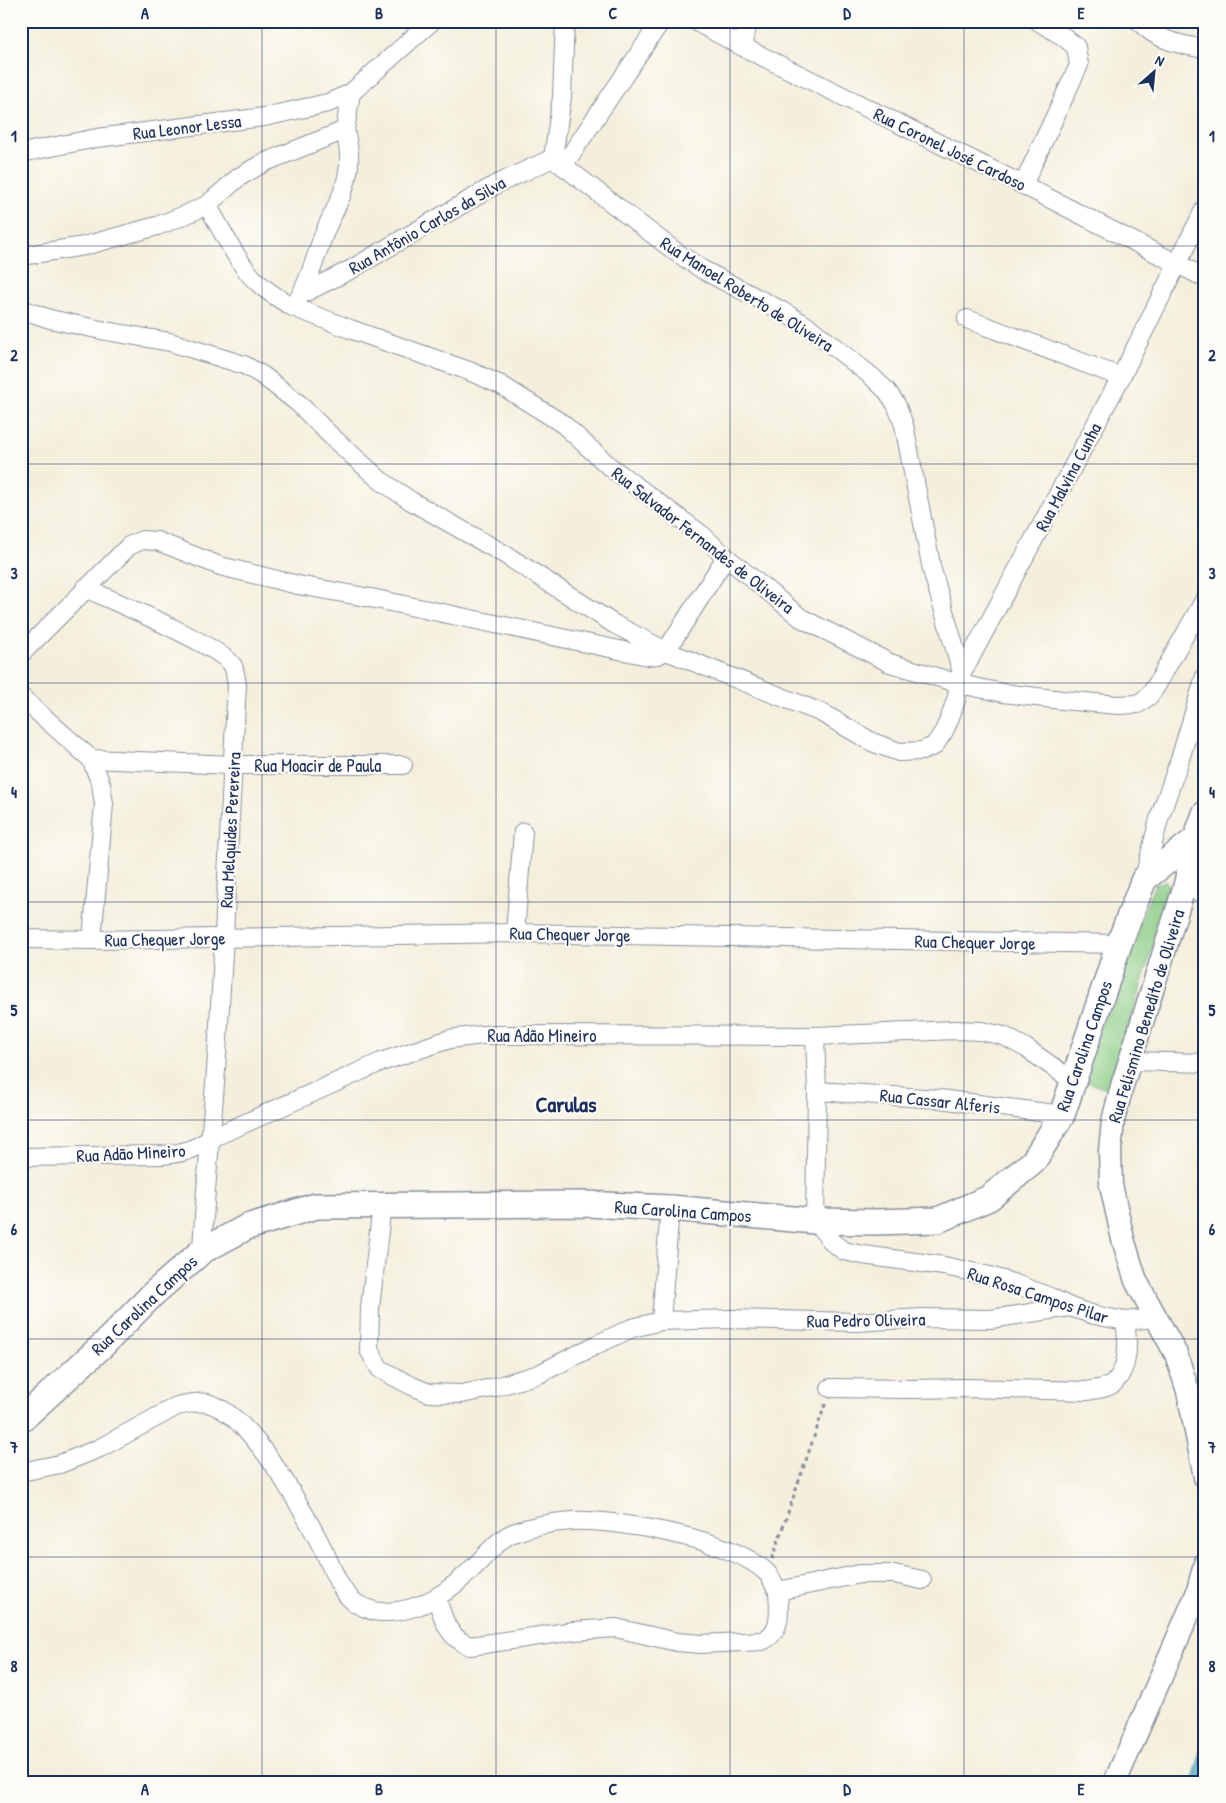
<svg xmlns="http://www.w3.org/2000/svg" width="1226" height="1803" font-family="'Patrick Hand',sans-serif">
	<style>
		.green { fill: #8acc85; stroke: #527e72 }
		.water { fill: #4aacca; stroke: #326e94 }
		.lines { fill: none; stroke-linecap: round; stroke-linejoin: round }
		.minor-casing { stroke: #888f9d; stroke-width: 20 }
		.tertiary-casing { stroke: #888f9d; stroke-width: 25 }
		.secondary-casing { stroke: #888f9d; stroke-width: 28 }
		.path { stroke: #888f9d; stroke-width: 3; stroke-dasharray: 4 4; stroke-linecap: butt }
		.minor { stroke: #fff; stroke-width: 18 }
		.tertiary { stroke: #fff; stroke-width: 22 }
		.secondary { stroke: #fff; stroke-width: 25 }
		.grid { fill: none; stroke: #1b2f5e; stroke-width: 1; stroke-opacity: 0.55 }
		.labels { text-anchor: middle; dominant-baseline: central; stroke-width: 4.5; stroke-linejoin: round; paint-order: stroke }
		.street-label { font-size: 18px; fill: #1b2f5e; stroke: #fdfcf7 }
		.district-label { font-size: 22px; font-weight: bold; fill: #1b2f5e; stroke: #fdfcf7 }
		.neatline { fill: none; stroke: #1b2f5e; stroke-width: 2 }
		.grid-label { font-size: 16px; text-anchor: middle; font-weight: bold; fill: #1b2f5e }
	</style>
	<rect width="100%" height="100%" fill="#fdfcf7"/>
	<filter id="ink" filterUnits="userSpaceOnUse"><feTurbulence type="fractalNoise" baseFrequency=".02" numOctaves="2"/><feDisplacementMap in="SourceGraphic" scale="10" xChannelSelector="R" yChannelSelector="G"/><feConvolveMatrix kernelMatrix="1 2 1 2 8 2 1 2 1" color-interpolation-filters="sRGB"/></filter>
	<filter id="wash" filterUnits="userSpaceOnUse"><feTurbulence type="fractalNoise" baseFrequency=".0096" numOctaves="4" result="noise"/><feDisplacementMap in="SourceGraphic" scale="20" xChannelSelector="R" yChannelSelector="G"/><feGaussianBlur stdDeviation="1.12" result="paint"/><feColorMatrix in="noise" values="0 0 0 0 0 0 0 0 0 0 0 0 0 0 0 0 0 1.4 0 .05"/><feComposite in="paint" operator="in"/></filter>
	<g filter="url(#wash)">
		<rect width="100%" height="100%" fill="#f4efdc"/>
		<path class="green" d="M1166,881L1170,889L1139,993L1108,1089L1082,1081L1116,982L1155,884Z"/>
		<path class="water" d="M1205,1742V1782H1192L1203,1744Z"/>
	</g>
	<g filter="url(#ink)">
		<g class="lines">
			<defs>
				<g id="minor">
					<path d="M565,21L562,97L553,158L676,252L703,270L782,311L810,328L870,375L887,391L896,404L904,425L932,570L962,673"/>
					<path d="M695,21L743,47L1023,185L1205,278"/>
					<path d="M1139,21C1155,40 1181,45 1205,49"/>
					<path d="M743,47L748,21"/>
					<path d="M21,153L97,138L264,117L328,103L351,93L432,21"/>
					<path d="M563,166L661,21"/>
					<path d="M1023,185L1079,65L1076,47L1064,37L1038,21"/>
					<path d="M207,205C220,226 238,264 255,280C266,291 279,299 293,307C310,284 315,255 326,229C334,210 345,193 348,172C351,158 348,144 345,130"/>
					<path d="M21,256L84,246L157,226L185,215L207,205L239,177L263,163L345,130L351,93"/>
					<path d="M302,294L350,270L495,185L553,158"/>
					<path d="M293,307L350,329L469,371L501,385L563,424L609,466L702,535L726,557L801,618L890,663L960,684L1003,693L1062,700L1118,705L1138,704L1149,696L1156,686L1205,599"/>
					<path d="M21,309L50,319L106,331L170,342L244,365L262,375L298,403L332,437L380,480L411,501L504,554L614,624L666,651L822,713L872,742L899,752L922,751L934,746L944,731L949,720L956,700L962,673L1121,377L1205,208"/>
					<path d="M967,319L1121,377"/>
					<path d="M85,588C111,600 223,647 233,666C235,671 236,679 237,685C230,808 225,932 217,1055C213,1120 205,1185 202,1251"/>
					<path d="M21,654L129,546L142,540L157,541L220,566L298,585L371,598L648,656L658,655L666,651L726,557"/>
					<path d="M21,697L91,759L233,765H403"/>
					<path d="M91,759L101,784L104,804L92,940"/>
					<path d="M1144,879L1159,819L1180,759L1205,676"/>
					<path d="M1184,888L1205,893"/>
					<path d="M515,933L523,832"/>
					<path d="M21,939L92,940L515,933L1119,944"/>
					<path d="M815,1036L817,1091L815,1221L833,1243L844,1251L863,1255L944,1266L990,1276L1016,1284L1050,1297L1070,1307L1094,1315L1125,1321L1155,1318"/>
					<path d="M1130,1061L1205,1063"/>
					<path d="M817,1091L940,1099L1062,1115"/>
					<path d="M21,1157L162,1155C185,1153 193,1150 212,1138L381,1062L450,1039L482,1035L815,1036L955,1030L981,1031L1004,1036L1026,1048L1073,1081"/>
					<path d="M382,1205L370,1308L369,1350L380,1369L412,1386L429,1393L461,1394L492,1388L539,1374L600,1343L632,1328L661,1321L731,1319L856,1322L922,1318L991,1319L1070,1307"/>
					<path d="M661,1321L670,1208"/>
					<path d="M830,1388L910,1389L965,1388L1087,1391C1095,1389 1107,1389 1114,1383C1130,1367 1128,1341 1125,1321"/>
					<path d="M21,1472L60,1464L100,1448L177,1406C187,1404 198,1401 207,1403C251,1413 303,1510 323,1549C332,1566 338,1589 353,1601C359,1606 374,1612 381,1612C422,1613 452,1590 479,1562C487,1553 502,1537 513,1533C532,1526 554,1522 573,1521C618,1519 737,1540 768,1574C772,1579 774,1585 778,1591L860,1574H894L922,1580"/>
					<path d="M437,1599C444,1620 447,1637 470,1646L574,1631L616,1628L677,1642L701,1644L762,1641C783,1632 779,1610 778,1591"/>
				</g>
				<g id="tertiary">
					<path d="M1196,839L1184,888L1122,1086L1113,1121L1110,1151L1111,1185L1123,1239L1136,1281L1176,1354L1188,1391L1205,1477"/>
					<path d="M1115,1782L1197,1594L1205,1564"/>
				</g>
				<path id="secondary" d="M21,1420L104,1344L153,1294L202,1251L247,1227L316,1206L586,1204L670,1208L815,1221L876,1222L938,1220L989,1198L1033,1162L1062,1115L1119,944L1144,879L1196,839L1205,814"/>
			</defs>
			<use href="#minor" class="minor-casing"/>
			<use href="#tertiary" class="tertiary-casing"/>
			<use href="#secondary" class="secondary-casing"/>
			<path class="path" d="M772,1559L826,1402"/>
			<use href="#minor" class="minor"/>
			<use href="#tertiary" class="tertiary"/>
			<use href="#secondary" class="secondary"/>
		</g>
	</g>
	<path class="grid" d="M262,21V1782M496,21V1782M730,21V1782M964,21V1782M21,246H1205M21,464H1205M21,683H1205M21,902H1205M21,1120H1205M21,1339H1205M21,1557H1205"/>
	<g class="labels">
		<g class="street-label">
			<text transform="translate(187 127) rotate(-7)">Rua Leonor Lessa</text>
			<text transform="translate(950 149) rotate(26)">Rua Coronel José Cardoso</text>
			<text transform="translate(427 225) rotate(-30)">Rua Antônio Carlos da Silva</text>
			<text transform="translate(747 294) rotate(32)">Rua Manoel Roberto de Oliveira</text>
			<text transform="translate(1068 477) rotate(-62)">Rua Malvina Cunha</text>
			<text transform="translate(703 540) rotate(38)">Rua Salvador Fernandes de Oliveira</text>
			<text x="318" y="765">Rua Moacir de Paula</text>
			<text transform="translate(230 830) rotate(-87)">Rua Melquides Perereira</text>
			<text transform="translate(570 934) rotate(1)">Rua Chequer Jorge</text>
			<text transform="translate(165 939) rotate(-1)">Rua Chequer Jorge</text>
			<text transform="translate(975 942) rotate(1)">Rua Chequer Jorge</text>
			<text transform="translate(1146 1016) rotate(-73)">Rua Felismino Benedito de Oliveira</text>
			<text x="542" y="1035">Rua Adão Mineiro</text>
			<text transform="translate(1084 1046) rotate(-71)">Rua Carolina Campos</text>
			<text transform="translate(940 1101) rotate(6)">Rua Cassar Alferis</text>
			<text transform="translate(131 1153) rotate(-3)">Rua Adão Mineiro</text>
			<text transform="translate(683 1211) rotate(4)">Rua Carolina Campos</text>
			<text transform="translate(1038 1295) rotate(18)">Rua Rosa Campos Pilar</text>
			<text transform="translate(144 1305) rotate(-43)">Rua Carolina Campos</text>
			<text transform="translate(866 1320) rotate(-1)">Rua Pedro Oliveira</text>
		</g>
		<g class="district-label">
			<text x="566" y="1104">Carulas</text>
		</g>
	</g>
	<rect width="1226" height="1803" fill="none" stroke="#fdfcf7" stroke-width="55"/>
	<g transform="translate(1154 72) rotate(27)" stroke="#fdfcf7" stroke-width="4" paint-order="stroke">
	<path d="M0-4L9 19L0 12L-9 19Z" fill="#1b2f5e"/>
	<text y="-8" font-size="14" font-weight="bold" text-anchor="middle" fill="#1b2f5e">N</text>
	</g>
	<rect x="28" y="28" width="1170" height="1748" class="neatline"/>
	<g class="grid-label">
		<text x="145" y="19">A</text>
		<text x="379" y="19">B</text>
		<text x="613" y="19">C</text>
		<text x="847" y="19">D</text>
		<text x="1081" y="19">E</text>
		<text x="14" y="142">1</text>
		<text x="1212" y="142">1</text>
		<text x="14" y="361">2</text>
		<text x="1212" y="361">2</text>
		<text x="14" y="579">3</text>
		<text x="1212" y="579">3</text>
		<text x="14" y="798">4</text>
		<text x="1212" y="798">4</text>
		<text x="14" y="1016">5</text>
		<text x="1212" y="1016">5</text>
		<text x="14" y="1235">6</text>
		<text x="1212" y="1235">6</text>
		<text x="14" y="1453">7</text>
		<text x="1212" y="1453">7</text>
		<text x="14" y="1672">8</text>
		<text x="1212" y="1672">8</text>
		<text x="145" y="1795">A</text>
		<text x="379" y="1795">B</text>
		<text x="613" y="1795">C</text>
		<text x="847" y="1795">D</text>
		<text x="1081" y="1795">E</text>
	</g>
</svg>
